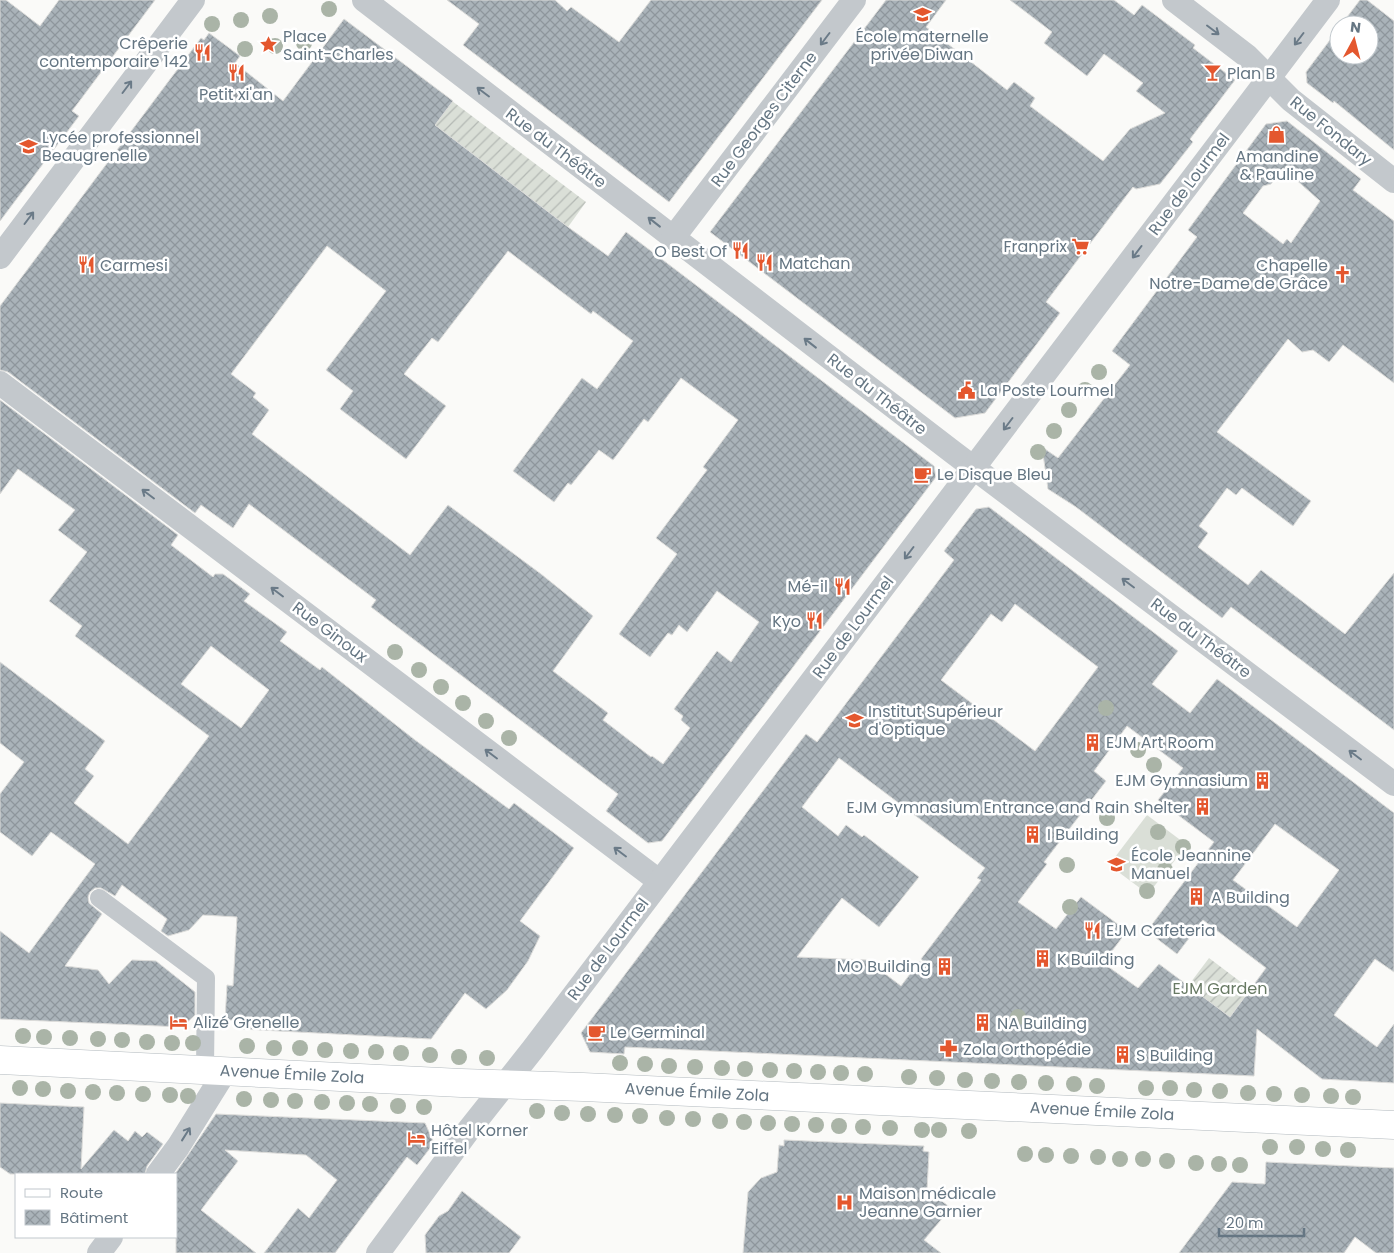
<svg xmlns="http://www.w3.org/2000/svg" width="1394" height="1253" font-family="Poppins,sans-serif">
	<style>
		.grass { fill: #dadfd7 }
		.garden { fill: url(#garden-furrows) }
		.building { fill: url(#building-cross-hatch); stroke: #dcdcda; fill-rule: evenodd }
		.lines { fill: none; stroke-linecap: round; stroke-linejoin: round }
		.secondary-casing { stroke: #b3babf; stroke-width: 29 }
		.pedestrian { stroke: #c3c8cc; stroke-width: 18 }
		.minor { stroke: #c3c8cc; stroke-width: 24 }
		.secondary { stroke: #fff; stroke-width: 28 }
		.tree { fill: #aab4a7 }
		.oneway { stroke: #6a7a87 }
		.labels { text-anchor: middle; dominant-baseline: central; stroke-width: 5; stroke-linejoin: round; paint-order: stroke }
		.poi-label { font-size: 16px; fill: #657683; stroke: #fff; text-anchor: start }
		.street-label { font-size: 16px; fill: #657683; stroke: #fff }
		.park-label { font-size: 16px; fill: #687a64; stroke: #fff }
	</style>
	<defs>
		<pattern id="garden-furrows" width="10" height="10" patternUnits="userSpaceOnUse" patternTransform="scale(1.25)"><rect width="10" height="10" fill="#dadfd7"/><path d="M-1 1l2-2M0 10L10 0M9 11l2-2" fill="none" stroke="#b4b9b4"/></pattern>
		<pattern id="building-cross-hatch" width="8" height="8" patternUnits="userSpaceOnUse" patternTransform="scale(1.25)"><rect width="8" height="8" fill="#aab3b9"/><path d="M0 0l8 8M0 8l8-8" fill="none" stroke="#8e969c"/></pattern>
	</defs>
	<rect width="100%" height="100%" fill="#fafaf8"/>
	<path class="grass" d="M1147,815L1187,845L1148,894L1109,865Z"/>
	<g class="garden">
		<path d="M452,101L586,202L568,227L435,125Z"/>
		<path d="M1209,958L1250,989L1230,1017L1188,986Z"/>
	</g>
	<g class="building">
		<path d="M0,0H6L40,26L59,0H155L72,111L79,116L0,221Z"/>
		<path d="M447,0H555L567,11L571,7L619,42L651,0H822L669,202L463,45L479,24Z"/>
		<path d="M886,0H946L926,27L1007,90L1014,82L1035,98L1030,106L1103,161L1130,129L1165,113L1136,91L1143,83L1104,54L1087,76L1044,43L1052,32L1010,0H1114L1134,15L1142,5L1195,45L1193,48L1235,80L1190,139L1193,142L1160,184L1136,189L1133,187L1073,266L1046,302L1060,313L985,413L955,418L710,232Z"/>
		<path d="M1360,0H1367L1394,21V150L1334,101L1333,103L1307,83L1306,72L1339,28V55H1369V25H1341Z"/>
		<path d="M344,19L453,101L435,125L568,227L608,256L626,232L934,466L936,477L662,841L648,843L606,811L618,794L371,607L376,600L249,504L233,528L201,505L195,513L8,372L0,370V306L201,38L204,40L209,33L240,56L235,63L283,101ZM327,246L386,291L326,370L353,391L340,409L406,459L446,406L404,374L432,338L438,342L508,251L591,314L593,311L633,341L597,389L582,378L513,471L554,502L568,483L571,485L599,450L613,460L644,419L648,422L681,378L738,420L703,467L707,470L656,538L677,554L619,634L650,657L668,633L672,635L679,625L687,632L717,591L759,622L731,662L717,651L674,709L683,716L681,720L690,728L663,764L652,756L651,757L603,720L608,713L553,671L593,616L541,574L448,505L410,555L252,434L269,410L253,397L256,393L231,374Z"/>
		<path d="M1287,121L1361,179L1353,190L1394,221V383L1343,345L1329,362L1313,350L1302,352L1288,339L1217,432L1311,501L1293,526L1242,488L1236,495L1227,488L1199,526L1208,533L1198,547L1248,585L1261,570L1345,634L1394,573V730L1231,607L1222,618L1076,507L1048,489L1042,447L1058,458L1130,365L1112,351L1197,237L1188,230L1266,124ZM1283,168L1320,201L1291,243L1287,239L1283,244L1243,213L1263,186L1271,184Z"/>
		<path d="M0,400L178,535L171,545L213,577L215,574H223L250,594L244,601L287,632L280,641L320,670L322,667L415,740L509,809L514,803L574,848L520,921L540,936L528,961L507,990L486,1009L465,993L431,1039L241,1029L232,1020H225L227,985L233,986L237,917L203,915L189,930L168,936L161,931L167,919L122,885L115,896L101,888H95L90,892L88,897L89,903L102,914L65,966L98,970L109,984L132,960L156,961L195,992V1015L182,1027L0,1019V931L29,953L95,864L51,832L32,856L0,832V794L24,762L0,743V662L105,741L85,769L94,776L74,803L128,844L209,736L75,636L82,626L49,601L87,552L58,530L75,510L18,469L0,494ZM211,646L269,690L241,728L181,684Z"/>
		<path d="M989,507L1178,651L1152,684L1190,713L1217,679L1394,813V972L1375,959L1334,1015L1377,1047L1394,1024V1083L1322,1079L1257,1029L1254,1076L625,1047L624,1054L590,1052L581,1033L799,743L806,734L817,742L954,560L944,551L976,509ZM1015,604L1098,667L1035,751L941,680L991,614L1002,622ZM1127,726L1183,768L1158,800L1214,842L1147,931L1177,954L1203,920L1266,968L1230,1017L1159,964L1138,988L1103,963L1127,931L1081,897L1056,929L1018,902L1047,864L1044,862L1106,781L1094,771ZM839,758L985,868L977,878L981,880L921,959L926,963L919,962L901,986L867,960L797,957L842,898L879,927L919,877L864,835L862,837L846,825L838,836L802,807ZM1275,824L1339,870L1297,927L1233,880Z"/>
		<path d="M0,1103L84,1107L81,1169L114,1130L128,1141L135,1131L142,1137L147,1132L163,1144L147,1166L145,1174H10L0,1167Z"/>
		<path d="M216,1114L425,1123L434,1143L417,1165L407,1157L335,1253H264L298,1208L309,1218L337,1180L306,1155L225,1150L238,1161L201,1210L256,1253H176V1174H175Z"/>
		<path d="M784,1140L924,1146L923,1151L929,1152L927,1190L951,1208L924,1240L941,1253H743L748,1192L761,1178L777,1172L779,1145L784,1146Z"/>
		<path d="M1266,1162L1394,1168V1253H1376L1355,1237L1344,1253H1179L1232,1182L1265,1184Z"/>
		<path d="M462,1191L521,1237L509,1253H426L425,1235L439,1216L448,1211Z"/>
	</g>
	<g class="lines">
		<defs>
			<path id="secondary" d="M0,1060L461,1083L583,1087L1394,1125"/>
		</defs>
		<use href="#secondary" class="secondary-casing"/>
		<path class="pedestrian" d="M99,898L206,978L205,1069"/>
		<g class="minor">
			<path d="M364,0L954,453L1394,784"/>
			<path d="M1174,0L1247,56L1291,100L1394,181"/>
			<path d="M673,238L854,0"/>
			<path d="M0,257L193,0"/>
			<path d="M0,383L659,881"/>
			<path d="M158,1174L178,1147L226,1070"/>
			<path d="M99,1253L111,1237"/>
			<path d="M378,1253L468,1131L533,1049L1328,0"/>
		</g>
		<use href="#secondary" class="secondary"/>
	</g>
	<g class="tree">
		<circle cx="329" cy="9" r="8"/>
		<circle cx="270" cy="16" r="8"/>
		<circle cx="241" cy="20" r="8"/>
		<circle cx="212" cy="24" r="8"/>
		<circle cx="304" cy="43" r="8"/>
		<circle cx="275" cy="46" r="8"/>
		<circle cx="245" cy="49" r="8"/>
		<circle cx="1099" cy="372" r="8"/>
		<circle cx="1085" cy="390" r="8"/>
		<circle cx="1069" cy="410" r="8"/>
		<circle cx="1054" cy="431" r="8"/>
		<circle cx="1038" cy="452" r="8"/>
		<circle cx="395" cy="652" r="8"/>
		<circle cx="419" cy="670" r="8"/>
		<circle cx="441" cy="687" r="8"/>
		<circle cx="463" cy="703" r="8"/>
		<circle cx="1106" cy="708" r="8"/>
		<circle cx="486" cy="721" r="8"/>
		<circle cx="509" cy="738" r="8"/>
		<circle cx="1138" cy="750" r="8"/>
		<circle cx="1154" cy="765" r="8"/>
		<circle cx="1107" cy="818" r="8"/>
		<circle cx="1158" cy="832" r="8"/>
		<circle cx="1183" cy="847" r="8"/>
		<circle cx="1067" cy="865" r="8"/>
		<circle cx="1165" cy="870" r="8"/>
		<circle cx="1147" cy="891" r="8"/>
		<circle cx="1070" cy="907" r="8"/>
		<circle cx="1018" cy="1017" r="8"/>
		<circle cx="23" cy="1036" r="8"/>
		<circle cx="44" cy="1037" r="8"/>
		<circle cx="70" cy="1038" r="8"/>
		<circle cx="98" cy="1039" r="8"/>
		<circle cx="122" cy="1040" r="8"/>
		<circle cx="147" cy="1042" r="8"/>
		<circle cx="172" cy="1043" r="8"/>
		<circle cx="193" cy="1043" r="8"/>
		<circle cx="247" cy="1046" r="8"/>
		<circle cx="274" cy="1048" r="8"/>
		<circle cx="300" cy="1048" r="8"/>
		<circle cx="325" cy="1050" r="8"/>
		<circle cx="351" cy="1051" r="8"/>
		<circle cx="376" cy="1052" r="8"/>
		<circle cx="401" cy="1053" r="8"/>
		<circle cx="430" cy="1055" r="8"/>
		<circle cx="459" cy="1057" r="8"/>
		<circle cx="487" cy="1058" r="8"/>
		<circle cx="620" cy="1063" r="8"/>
		<circle cx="645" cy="1064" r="8"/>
		<circle cx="669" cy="1066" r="8"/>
		<circle cx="695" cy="1067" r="8"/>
		<circle cx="722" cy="1068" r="8"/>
		<circle cx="745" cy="1069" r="8"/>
		<circle cx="770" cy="1070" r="8"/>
		<circle cx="794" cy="1071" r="8"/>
		<circle cx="818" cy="1072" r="8"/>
		<circle cx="841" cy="1073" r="8"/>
		<circle cx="865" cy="1074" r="8"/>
		<circle cx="909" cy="1077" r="8"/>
		<circle cx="937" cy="1078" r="8"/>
		<circle cx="965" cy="1080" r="8"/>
		<circle cx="992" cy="1081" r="8"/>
		<circle cx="1019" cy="1082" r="8"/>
		<circle cx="1046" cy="1083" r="8"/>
		<circle cx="1074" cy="1084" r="8"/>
		<circle cx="1097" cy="1086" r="8"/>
		<circle cx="20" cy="1088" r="8"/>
		<circle cx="1146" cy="1088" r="8"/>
		<circle cx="1170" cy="1088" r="8"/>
		<circle cx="43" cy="1089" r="8"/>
		<circle cx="1194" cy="1090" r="8"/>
		<circle cx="68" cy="1091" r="8"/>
		<circle cx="1220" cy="1091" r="8"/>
		<circle cx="93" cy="1092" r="8"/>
		<circle cx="117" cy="1093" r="8"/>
		<circle cx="1248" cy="1093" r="8"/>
		<circle cx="143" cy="1094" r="8"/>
		<circle cx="1274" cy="1094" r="8"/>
		<circle cx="170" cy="1095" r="8"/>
		<circle cx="1302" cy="1095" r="8"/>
		<circle cx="188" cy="1096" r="8"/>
		<circle cx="1331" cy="1096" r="8"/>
		<circle cx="1353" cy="1097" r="8"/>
		<circle cx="244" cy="1099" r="8"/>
		<circle cx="271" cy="1100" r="8"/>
		<circle cx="295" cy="1101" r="8"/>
		<circle cx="322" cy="1102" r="8"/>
		<circle cx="347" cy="1103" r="8"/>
		<circle cx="370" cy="1104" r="8"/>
		<circle cx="398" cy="1106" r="8"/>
		<circle cx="424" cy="1107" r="8"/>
		<circle cx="537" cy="1111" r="8"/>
		<circle cx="562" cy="1113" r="8"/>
		<circle cx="588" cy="1114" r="8"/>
		<circle cx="615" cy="1115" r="8"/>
		<circle cx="640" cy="1116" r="8"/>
		<circle cx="667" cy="1118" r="8"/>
		<circle cx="693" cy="1119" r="8"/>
		<circle cx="720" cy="1121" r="8"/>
		<circle cx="744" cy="1122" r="8"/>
		<circle cx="768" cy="1123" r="8"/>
		<circle cx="792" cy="1124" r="8"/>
		<circle cx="816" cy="1125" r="8"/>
		<circle cx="839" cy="1126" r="8"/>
		<circle cx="863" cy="1127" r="8"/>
		<circle cx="890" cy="1128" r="8"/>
		<circle cx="922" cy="1130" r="8"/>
		<circle cx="939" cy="1130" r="8"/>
		<circle cx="969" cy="1131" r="8"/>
		<circle cx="1270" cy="1147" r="8"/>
		<circle cx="1297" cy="1147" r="8"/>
		<circle cx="1323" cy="1149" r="8"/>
		<circle cx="1348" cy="1150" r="8"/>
		<circle cx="1025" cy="1154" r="8"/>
		<circle cx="1046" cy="1155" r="8"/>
		<circle cx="1071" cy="1156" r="8"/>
		<circle cx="1098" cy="1157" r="8"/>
		<circle cx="1120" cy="1159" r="8"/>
		<circle cx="1143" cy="1159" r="8"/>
		<circle cx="1167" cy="1161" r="8"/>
		<circle cx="1196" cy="1163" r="8"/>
		<circle cx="1219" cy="1164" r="8"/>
		<circle cx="1240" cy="1165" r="8"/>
	</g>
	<defs><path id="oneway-shaft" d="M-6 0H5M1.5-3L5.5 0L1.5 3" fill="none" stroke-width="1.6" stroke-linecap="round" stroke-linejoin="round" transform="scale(1.25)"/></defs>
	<g class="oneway">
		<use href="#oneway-shaft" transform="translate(1213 30) rotate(37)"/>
		<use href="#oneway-shaft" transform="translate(825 39) rotate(127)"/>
		<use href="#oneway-shaft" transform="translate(1299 39) rotate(127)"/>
		<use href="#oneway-shaft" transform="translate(127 87) rotate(-53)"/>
		<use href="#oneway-shaft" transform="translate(483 92) rotate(-143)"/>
		<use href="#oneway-shaft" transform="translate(29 218) rotate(-53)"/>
		<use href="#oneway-shaft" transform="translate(654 222) rotate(-142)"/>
		<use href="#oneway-shaft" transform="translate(1137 252) rotate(127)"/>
		<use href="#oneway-shaft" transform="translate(810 343) rotate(-142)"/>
		<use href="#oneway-shaft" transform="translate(1008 424) rotate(127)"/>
		<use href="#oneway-shaft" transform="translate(148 494) rotate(-143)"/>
		<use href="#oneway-shaft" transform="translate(909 553) rotate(127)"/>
		<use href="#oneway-shaft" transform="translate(1128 583) rotate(-143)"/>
		<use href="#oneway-shaft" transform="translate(277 592) rotate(-143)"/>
		<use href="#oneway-shaft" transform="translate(491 754) rotate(-143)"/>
		<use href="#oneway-shaft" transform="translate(1355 755) rotate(-143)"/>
		<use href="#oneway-shaft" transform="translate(620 852) rotate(-143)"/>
		<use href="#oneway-shaft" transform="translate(186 1134) rotate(-58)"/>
	</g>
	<defs>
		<symbol id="school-bare" viewBox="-9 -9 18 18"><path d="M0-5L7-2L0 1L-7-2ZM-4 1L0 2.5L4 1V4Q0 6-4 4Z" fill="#e4572e" stroke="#fff" stroke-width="2.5" paint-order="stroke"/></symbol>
		<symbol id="sight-bare" viewBox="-9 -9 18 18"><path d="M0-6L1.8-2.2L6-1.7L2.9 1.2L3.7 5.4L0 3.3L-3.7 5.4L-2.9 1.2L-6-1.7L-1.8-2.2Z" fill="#e4572e" stroke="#fff" stroke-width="2.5" paint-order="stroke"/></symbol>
		<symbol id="restaurant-bare" viewBox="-9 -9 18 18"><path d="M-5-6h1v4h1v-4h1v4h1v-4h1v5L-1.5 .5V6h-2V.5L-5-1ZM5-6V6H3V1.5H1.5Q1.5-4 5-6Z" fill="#e4572e" stroke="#fff" stroke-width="2.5" paint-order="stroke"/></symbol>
		<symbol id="bar-bare" viewBox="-9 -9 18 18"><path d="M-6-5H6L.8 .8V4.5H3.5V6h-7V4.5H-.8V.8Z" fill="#e4572e" stroke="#fff" stroke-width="2.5" paint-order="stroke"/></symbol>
		<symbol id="shop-bare" viewBox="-9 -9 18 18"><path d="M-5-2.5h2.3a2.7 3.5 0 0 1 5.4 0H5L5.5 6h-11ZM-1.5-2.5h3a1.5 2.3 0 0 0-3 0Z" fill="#e4572e" stroke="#fff" stroke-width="2.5" paint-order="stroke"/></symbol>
		<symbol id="supermarket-bare" viewBox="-9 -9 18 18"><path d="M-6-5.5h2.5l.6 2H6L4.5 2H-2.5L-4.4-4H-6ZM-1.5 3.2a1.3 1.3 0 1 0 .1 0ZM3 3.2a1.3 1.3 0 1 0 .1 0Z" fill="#e4572e" stroke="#fff" stroke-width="2.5" paint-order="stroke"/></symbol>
		<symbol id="church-bare" viewBox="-9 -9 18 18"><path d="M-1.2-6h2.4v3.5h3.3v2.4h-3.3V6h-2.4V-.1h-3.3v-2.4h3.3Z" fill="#e4572e" stroke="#fff" stroke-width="2.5" paint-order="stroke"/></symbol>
		<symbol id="civic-bare" viewBox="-9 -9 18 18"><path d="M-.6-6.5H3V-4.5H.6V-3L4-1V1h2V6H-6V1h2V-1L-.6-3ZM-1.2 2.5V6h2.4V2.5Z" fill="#e4572e" stroke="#fff" stroke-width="2.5" paint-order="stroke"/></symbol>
		<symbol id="cafe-bare" viewBox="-9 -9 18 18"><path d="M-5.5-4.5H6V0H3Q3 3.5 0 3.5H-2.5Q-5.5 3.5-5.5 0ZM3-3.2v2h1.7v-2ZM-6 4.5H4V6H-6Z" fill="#e4572e" stroke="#fff" stroke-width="2.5" paint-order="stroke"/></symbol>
		<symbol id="university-bare" viewBox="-9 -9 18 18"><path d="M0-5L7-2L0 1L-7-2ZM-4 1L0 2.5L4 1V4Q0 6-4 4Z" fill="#e4572e" stroke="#fff" stroke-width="2.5" paint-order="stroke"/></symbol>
		<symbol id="building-bare" viewBox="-9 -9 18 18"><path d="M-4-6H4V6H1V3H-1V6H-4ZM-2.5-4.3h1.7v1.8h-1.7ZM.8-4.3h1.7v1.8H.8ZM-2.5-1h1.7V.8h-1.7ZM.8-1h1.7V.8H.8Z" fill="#e4572e" stroke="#fff" stroke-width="2.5" paint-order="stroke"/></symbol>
		<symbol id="hotel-bare" viewBox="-9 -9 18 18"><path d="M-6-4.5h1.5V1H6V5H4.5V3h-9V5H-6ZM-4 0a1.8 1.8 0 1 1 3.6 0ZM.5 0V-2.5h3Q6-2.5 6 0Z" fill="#e4572e" stroke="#fff" stroke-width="2.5" paint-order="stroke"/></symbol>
		<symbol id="pharmacy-bare" viewBox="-9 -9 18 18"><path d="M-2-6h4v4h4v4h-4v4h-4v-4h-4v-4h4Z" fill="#e4572e" stroke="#fff" stroke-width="2.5" paint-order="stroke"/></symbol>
		<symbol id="hospital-bare" viewBox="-9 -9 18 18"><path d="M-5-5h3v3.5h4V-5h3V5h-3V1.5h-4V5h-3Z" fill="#e4572e" stroke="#fff" stroke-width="2.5" paint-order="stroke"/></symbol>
	</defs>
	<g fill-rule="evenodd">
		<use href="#school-bare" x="910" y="2" width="25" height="25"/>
		<use href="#sight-bare" x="256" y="32" width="25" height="25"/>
		<use href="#restaurant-bare" x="190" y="40" width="25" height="25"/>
		<use href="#restaurant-bare" x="224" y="60" width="25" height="25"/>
		<use href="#bar-bare" x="1200" y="60" width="25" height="25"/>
		<use href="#shop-bare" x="1264" y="122" width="25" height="25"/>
		<use href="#school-bare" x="16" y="134" width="25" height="25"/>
		<use href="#supermarket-bare" x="1068" y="234" width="25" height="25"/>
		<use href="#restaurant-bare" x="728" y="238" width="25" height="25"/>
		<use href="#restaurant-bare" x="752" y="250" width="25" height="25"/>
		<use href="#restaurant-bare" x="74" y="252" width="25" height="25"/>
		<use href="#church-bare" x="1330" y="262" width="25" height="25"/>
		<use href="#civic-bare" x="954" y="378" width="25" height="25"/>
		<use href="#cafe-bare" x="910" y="462" width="25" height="25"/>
		<use href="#restaurant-bare" x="830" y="574" width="25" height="25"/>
		<use href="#restaurant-bare" x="802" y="608" width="25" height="25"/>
		<use href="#university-bare" x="842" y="708" width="25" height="25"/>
		<use href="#building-bare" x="1080" y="730" width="25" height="25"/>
		<use href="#building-bare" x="1250" y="768" width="25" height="25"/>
		<use href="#building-bare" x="1190" y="794" width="25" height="25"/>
		<use href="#building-bare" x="1020" y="822" width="25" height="25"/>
		<use href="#school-bare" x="1104" y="852" width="25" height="25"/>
		<use href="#building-bare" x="1184" y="884" width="25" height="25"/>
		<use href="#restaurant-bare" x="1080" y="918" width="25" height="25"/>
		<use href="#building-bare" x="1030" y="946" width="25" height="25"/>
		<use href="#building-bare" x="932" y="954" width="25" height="25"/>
		<use href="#hotel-bare" x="166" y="1010" width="25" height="25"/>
		<use href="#building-bare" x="970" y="1010" width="25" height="25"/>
		<use href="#cafe-bare" x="584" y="1020" width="25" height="25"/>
		<use href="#pharmacy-bare" x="936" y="1036" width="25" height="25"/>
		<use href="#building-bare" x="1110" y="1042" width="25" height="25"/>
		<use href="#hotel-bare" x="404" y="1126" width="25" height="25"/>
		<use href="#hospital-bare" x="832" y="1190" width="25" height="25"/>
	</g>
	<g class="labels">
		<g class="poi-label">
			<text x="283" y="36">Place<tspan x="283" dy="18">Saint-Charles</tspan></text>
			<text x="922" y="36" text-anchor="middle">École maternelle<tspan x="922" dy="18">privée Diwan</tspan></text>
			<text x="188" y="43" text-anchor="end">Crêperie<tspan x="188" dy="18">contemporaire 142</tspan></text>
			<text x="1227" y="73">Plan B</text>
			<text x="236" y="94" text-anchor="middle">Petit xi'an</text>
			<text x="42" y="137">Lycée professionnel<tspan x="42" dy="18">Beaugrenelle</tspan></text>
			<text x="1277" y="156" text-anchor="middle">Amandine<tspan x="1277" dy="18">&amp; Pauline</tspan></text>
			<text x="1067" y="246" text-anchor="end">Franprix</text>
			<text x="727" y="251" text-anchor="end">O Best Of</text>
			<text x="779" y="263">Matchan</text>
			<text x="100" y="265">Carmesi</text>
			<text x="1328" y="265" text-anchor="end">Chapelle<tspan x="1328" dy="18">Notre-Dame de Grâce</tspan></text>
			<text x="980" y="390">La Poste Lourmel</text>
			<text x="937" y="474">Le Disque Bleu</text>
			<text x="828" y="586" text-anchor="end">Mé-il</text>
			<text x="801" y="621" text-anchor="end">Kyo</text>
			<text x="868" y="711">Institut Supérieur<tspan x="868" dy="18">d'Optique</tspan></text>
			<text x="1106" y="742">EJM Art Room</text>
			<text x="1248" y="780" text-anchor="end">EJM Gymnasium</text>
			<text x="1189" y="807" text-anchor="end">EJM Gymnasium Entrance and Rain Shelter</text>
			<text x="1047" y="834">I Building</text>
			<text x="1131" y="855">École Jeannine<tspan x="1131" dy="18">Manuel</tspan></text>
			<text x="1211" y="897">A Building</text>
			<text x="1106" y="930">EJM Cafeteria</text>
			<text x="1057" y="959">K Building</text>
			<text x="931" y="966" text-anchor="end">MO Building</text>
			<text x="193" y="1022">Alizé Grenelle</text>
			<text x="997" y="1023">NA Building</text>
			<text x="610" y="1032">Le Germinal</text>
			<text x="963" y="1049">Zola Orthopédie</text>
			<text x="1136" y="1055">S Building</text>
			<text x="431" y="1130">Hôtel Korner<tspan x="431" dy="18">Eiffel</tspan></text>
			<text x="859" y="1193">Maison médicale<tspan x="859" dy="18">Jeanne Garnier</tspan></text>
		</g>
		<g class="street-label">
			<text transform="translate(764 119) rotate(-53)">Rue Georges Citerne</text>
			<text transform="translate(1331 131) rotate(39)">Rue Fondary</text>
			<text transform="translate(556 148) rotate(37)">Rue du Théâtre</text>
			<text transform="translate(1189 184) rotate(-53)">Rue de Lourmel</text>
			<text transform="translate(877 394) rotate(38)">Rue du Théâtre</text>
			<text transform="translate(853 627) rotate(-53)">Rue de Lourmel</text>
			<text transform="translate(330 632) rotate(37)">Rue Ginoux</text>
			<text transform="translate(1201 638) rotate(37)">Rue du Théâtre</text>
			<text transform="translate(608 949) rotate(-53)">Rue de Lourmel</text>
			<text transform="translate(292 1074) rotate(3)">Avenue Émile Zola</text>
			<text transform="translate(697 1092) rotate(3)">Avenue Émile Zola</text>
			<text transform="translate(1102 1111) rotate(3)">Avenue Émile Zola</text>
		</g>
		<g class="park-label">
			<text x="1220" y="988">EJM Garden</text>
		</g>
	</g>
	<rect x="15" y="1173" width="162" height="65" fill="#ffffff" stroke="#c1c8cd"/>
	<rect x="25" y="1189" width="25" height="8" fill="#ffffff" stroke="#c1c8cd"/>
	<text x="60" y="1198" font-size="15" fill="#657683">Route</text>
	<rect x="25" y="1210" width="25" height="15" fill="url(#building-cross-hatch)" stroke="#c1c8cd"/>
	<text x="60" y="1223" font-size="15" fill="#657683">Bâtiment</text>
	<g transform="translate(1354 40) rotate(7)"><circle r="24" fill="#ffffff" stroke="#c1c8cd"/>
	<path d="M0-4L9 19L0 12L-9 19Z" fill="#e4572e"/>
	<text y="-8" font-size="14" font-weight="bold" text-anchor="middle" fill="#657683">N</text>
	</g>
	<path d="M1219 1228v8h85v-8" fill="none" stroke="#657683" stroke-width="2.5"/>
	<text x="1226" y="1228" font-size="15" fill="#657683" stroke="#ffffff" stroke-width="4" paint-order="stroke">20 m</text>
</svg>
